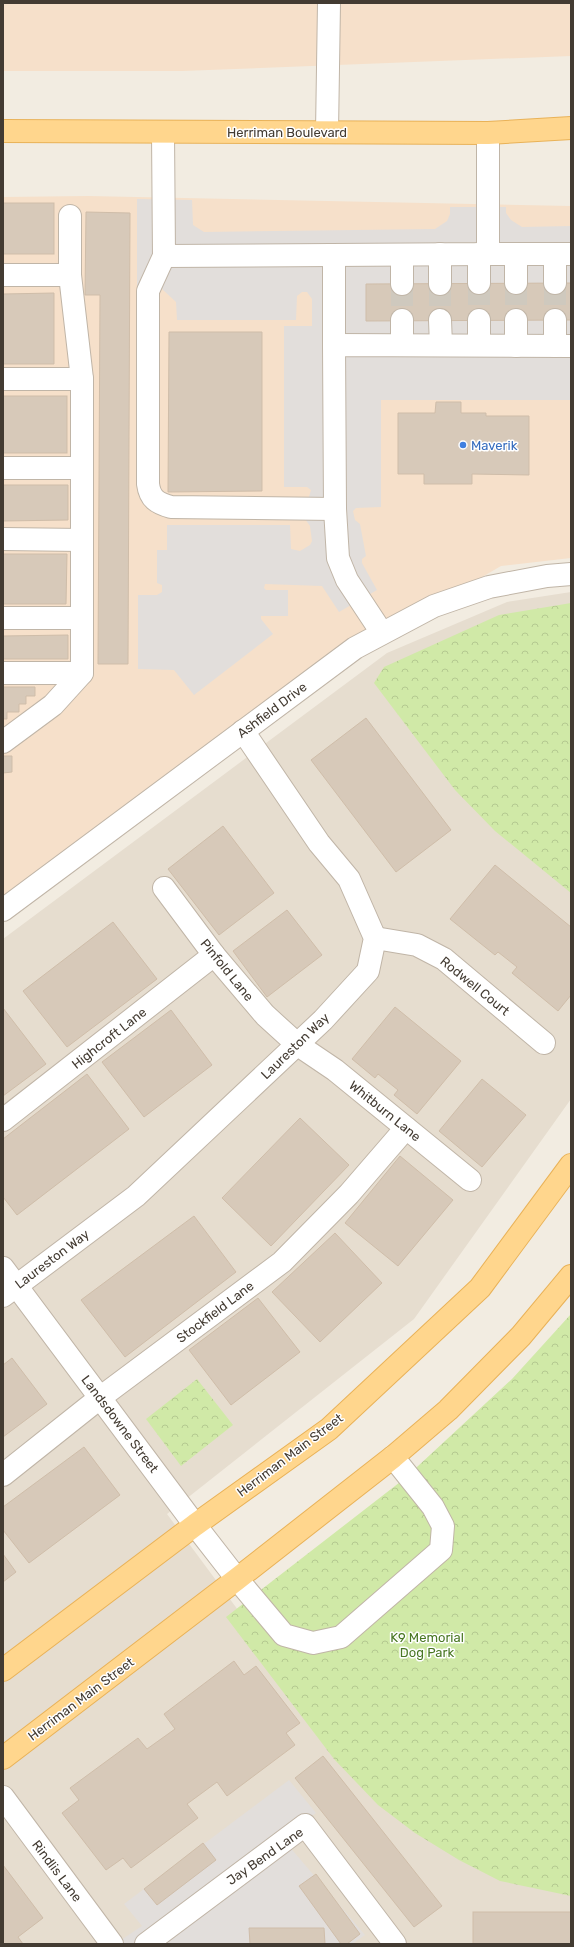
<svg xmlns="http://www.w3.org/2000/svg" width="574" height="1947" font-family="Rubik,sans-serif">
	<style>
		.residential { fill: #e6ddcf }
		.commercial { fill: #f6e0ca }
		.park { fill: url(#park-crowns) }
		.parking { fill: #e2dedb }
		.building { fill: #d7c9b9; stroke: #cfbda9 }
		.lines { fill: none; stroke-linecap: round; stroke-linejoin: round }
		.minor-tunnel { stroke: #cfc9be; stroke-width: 22; stroke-dasharray: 22 11; stroke-linecap: butt }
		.minor-casing { stroke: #c0b5a7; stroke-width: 24 }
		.major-casing { stroke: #e9b258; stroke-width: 24 }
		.minor { stroke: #fff; stroke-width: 22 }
		.major { stroke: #ffd68d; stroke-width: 22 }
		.shop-dot { fill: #3f7fe0; stroke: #fff; stroke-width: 1.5 }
		.labels { text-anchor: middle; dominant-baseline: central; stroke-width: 3; stroke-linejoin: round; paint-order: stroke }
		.street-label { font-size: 13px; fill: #433b32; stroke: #fff }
		.shop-label { font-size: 13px; fill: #366cbe; stroke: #fff; text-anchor: start }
		.park-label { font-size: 13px; fill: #497723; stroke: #fff }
	</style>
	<defs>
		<pattern id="park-crowns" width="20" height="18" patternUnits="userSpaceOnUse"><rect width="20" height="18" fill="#d0e9a7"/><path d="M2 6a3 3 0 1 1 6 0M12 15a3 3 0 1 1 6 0" fill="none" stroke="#b4c990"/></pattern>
	</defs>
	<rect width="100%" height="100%" fill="#f2ece1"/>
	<path class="residential" d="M571,592V1099L414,1319L167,1514L238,1610L571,1876V1944H3V939L387,653L507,602Z"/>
	<g class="commercial">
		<path d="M3,3H571V56L182,71H3Z"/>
		<path d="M88,196L571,206V558L501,566L355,651L3,910V197Z"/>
	</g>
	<g class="park">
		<path d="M571,603V893L495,831L455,790L374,683L384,667L499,615Z"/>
		<path d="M571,1314V1896L500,1881L459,1860L415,1833L378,1805L334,1759L226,1617L404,1479L512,1379Z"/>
		<path d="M197,1379L233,1425L181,1466L146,1419Z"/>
	</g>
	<g class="parking">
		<path d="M137,199L192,200L193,225L204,232L435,229L447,221L450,214V207H506V213L511,220L522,227L571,226V283L366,284L402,320H571V400H381V507L356,508L353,511L355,520L360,524L366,556L362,559V563L377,590L339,612L322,586L265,584L264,588L266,590H288V616H261V619L273,634L194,695L174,670L138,669V595H157L162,592V585L157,583V550H167V525H290L291,549L300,551L310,545L312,541L310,526L305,519L300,517V498L309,497L311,490L307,487H284V326H312V299L307,292H302L297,296L296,320H177L176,302L162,289L157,293H137Z"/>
		<path d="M289,1780L316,1813L282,1838L365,1935L352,1944H115L142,1926L124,1904Z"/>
	</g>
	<g class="building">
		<rect x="3" y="203" width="51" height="51"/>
		<path d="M86,212L130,213L128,664H98L100,295H85Z"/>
		<path d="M571,283V320L366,321V284Z"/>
		<path d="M54,293V364H3V294Z"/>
		<path d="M169,332H262V491L168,492Z"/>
		<rect x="3" y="396" width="64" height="57"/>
		<path d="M436,402H461V413H486V416H529V475L472,474V484H424V474H398V413H435Z"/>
		<path d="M3,485H68V520L3,521Z"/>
		<path d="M3,554H67L66,604H3Z"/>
		<path d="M68,635V659H3V636Z"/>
		<path d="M3,687H35V696H26V704H19V712H7V719H3Z"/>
		<path d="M366,718L451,830L396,872L311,760Z"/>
		<path d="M3,756H12V772L3,773Z"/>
		<path d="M223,826L274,893L219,935L168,869Z"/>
		<path d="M495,865L571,927V995L558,1011L512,973L517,967L498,952L495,955L450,919Z"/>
		<path d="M287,910L322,955L267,997L233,951Z"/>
		<path d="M113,922L157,979L67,1047L23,991Z"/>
		<path d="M395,1007L461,1061L417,1114L394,1095L398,1090L378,1074L375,1078L352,1059Z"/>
		<path d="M3,1008L46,1064L3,1096Z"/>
		<path d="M171,1010L212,1065L144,1117L102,1062Z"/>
		<path d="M87,1074L129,1129L17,1215L3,1197V1139Z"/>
		<path d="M482,1079L526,1115L482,1167L439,1131Z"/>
		<path d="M300,1118L349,1165L271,1246L222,1198Z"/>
		<path d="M400,1156L453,1200L398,1266L345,1223Z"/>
		<path d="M194,1216L236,1272L125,1357L81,1300Z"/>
		<path d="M335,1233L382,1283L320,1342L272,1292Z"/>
		<path d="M258,1298L300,1352L231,1405L189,1350Z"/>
		<path d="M12,1358L47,1404L3,1437V1365Z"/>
		<path d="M84,1447L120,1495L29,1563L3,1530V1507Z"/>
		<path d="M3,1554L16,1572L3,1582Z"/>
		<path d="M234,1661L244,1675L256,1666L300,1723L286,1733L295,1745L227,1796L217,1782L187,1804L198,1818L131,1868L123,1858L106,1870L62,1813L79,1800L70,1788L138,1738L147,1749L175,1729L164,1714Z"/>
		<path d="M323,1756L442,1906L414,1927L295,1778Z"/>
		<path d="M203,1843L216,1860L157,1905L144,1889Z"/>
		<path d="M3,1865L43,1918L18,1937L23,1944H3Z"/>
		<path d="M316,1874L360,1934L347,1944H341L299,1886Z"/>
		<rect x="473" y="1912" width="98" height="32"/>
		<path d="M249,1928H324L325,1944H250Z"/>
	</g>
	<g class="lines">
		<g class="minor-tunnel">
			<path d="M479,283V320"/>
			<path d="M516,283V320"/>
			<path d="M555,283V320"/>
			<path d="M402,284V320"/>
			<path d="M440,284V320"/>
		</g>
		<defs>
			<g id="minor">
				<path d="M163,132L164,256L488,254V133"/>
				<path d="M327,132L329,3"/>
				<path d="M440,254V284"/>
				<path d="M479,254V283"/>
				<path d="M488,254H571"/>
				<path d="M516,254V283"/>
				<path d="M555,254V283"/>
				<path d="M334,255V345"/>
				<path d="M402,255V284"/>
				<path d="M164,256L148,291V484C150,499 157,503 171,507L335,509"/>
				<path d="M3,275H70"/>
				<path d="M402,320V345"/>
				<path d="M440,320L441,345"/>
				<path d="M479,320V345"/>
				<path d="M516,320V346"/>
				<path d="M555,320V346"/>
				<path d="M3,379H82"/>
				<path d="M3,468H82"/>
				<path d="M3,539L82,540"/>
				<path d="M3,618H82"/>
				<path d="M382,633L347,580L338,558L335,509L334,345L571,346"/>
				<path d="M3,673H82"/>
				<path d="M3,742L53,705L82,673V379L70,275V216"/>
				<path d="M164,888L214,955L265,1015L298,1045L335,1070L470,1180"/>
				<path d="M3,910L355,648L434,606L489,587L547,576L571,574"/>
				<path d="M375,938L417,945L444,959L544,1043"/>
				<path d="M3,1120L214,955"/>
				<path d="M3,1268L195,1525L237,1579L284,1635L313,1643L341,1637L441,1550L443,1526L433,1507L393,1457"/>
				<path d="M3,1296L136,1196L323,1020L368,971L375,938L349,879L319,843L243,731"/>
				<path d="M3,1475L101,1397L282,1262L349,1194L406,1128"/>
				<path d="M3,1797L112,1944"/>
				<path d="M146,1944L305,1825L395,1944"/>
			</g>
			<g id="major">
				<path d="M3,131L488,133L571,128"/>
				<path d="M3,1670L195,1525L329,1429L480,1288L571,1165"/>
				<path d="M3,1758L237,1579L393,1457L448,1410L521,1336L571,1276"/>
			</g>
		</defs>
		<use href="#minor" class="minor-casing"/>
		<use href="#major" class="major-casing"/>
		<use href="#minor" class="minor"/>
		<use href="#major" class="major"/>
	</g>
	<circle class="shop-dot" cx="463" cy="445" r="4"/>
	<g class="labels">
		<g class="street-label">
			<text x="287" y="132">Herriman Boulevard</text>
			<text transform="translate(272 710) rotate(-37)">Ashfield Drive</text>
			<text transform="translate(227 970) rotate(51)">Pinfold Lane</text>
			<text transform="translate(475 986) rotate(39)">Rodwell Court</text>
			<text transform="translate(109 1038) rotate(-38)">Highcroft Lane</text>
			<text transform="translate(295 1046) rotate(-44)">Laureston Way</text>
			<text transform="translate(385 1111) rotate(39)">Whitburn Lane</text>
			<text transform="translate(52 1259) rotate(-37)">Laureston Way</text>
			<text transform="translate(215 1312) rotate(-37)">Stockfield Lane</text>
			<text transform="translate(120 1424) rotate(53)">Landsdowne Street</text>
			<text transform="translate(290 1455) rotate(-37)">Herriman Main Street</text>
			<text transform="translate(81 1699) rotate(-37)">Herriman Main Street</text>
			<text transform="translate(265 1856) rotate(-35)">Jay Bend Lane</text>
			<text transform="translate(57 1871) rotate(53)">Rindlis Lane</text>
		</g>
		<g class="shop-label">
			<text x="471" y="445">Maverik</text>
		</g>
		<g class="park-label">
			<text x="427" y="1637">K9 Memorial<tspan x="427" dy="15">Dog Park</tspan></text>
		</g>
	</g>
	<rect width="574" height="1947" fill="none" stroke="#433b32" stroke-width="8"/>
</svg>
